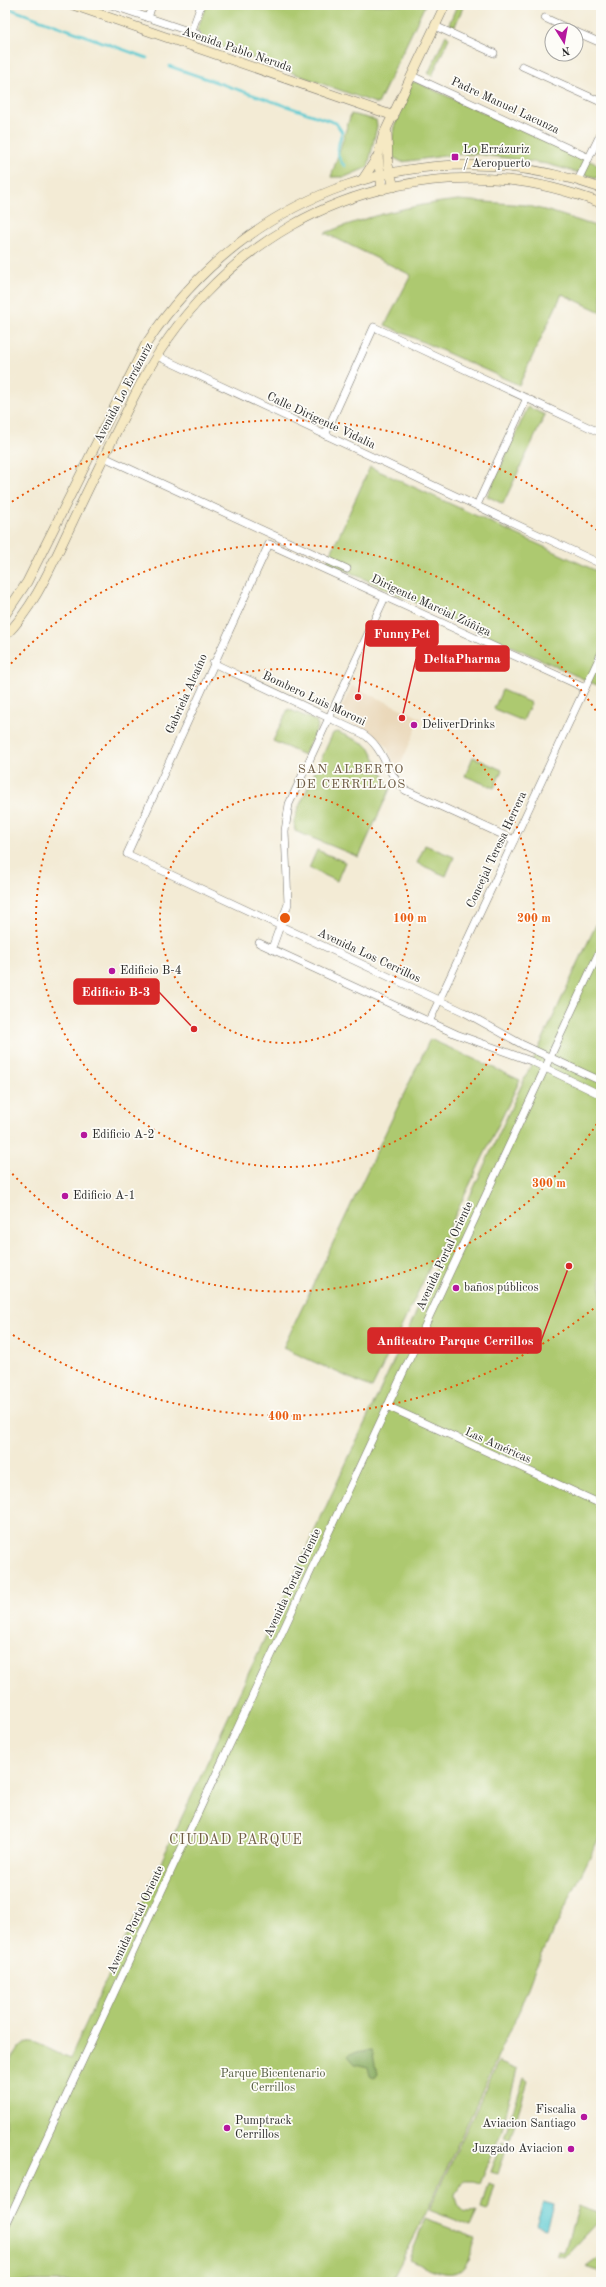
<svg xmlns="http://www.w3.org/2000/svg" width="606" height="2287" font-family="'Old Standard TT',serif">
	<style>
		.built { fill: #ead8ba }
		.green { fill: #adc96f; stroke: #6c7a4d }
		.forest { fill: #8aad62; stroke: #5a6c46 }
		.water { fill: #5dcad2; stroke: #447a7e }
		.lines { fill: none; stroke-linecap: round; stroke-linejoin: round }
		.stream { stroke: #5dcad2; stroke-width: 2.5 }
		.street-casing { stroke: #716e66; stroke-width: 8 }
		.secondary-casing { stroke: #716e66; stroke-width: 10 }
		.street { stroke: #fff; stroke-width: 7 }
		.secondary { stroke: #f6e9c3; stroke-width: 9 }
		.ring { fill: none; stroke: #e8590c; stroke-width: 2; stroke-dasharray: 2 4 }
		.poi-dot { fill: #b5179e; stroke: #fdfcf7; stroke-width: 1.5 }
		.labels { text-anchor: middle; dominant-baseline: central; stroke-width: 3.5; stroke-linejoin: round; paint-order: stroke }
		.street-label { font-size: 12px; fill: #2b2b2b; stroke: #fdfcf7 }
		.poi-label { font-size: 12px; fill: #2b2b2b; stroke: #fdfcf7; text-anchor: start }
		.park-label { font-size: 12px; fill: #525a3f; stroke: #fdfcf7 }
		.neighbourhood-label { font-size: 13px; letter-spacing: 1px; fill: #6f5c44; stroke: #fdfcf7 }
		.quarter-label { font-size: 14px; letter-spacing: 1px; fill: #6f5c44; stroke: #fdfcf7 }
		.centre { fill: #e8590c; stroke: #fdfcf7; stroke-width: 2 }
		.ring-label { font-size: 12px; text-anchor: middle; font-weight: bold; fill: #e8590c; stroke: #fdfcf7; stroke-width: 3.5; stroke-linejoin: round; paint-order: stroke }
		.leader { fill: none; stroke: #d62828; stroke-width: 1.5 }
		.callout-dot { fill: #d62828; stroke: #fdfcf7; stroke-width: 1.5 }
		.callout { fill: #d62828; stroke: #d62828; stroke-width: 1.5 }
		.callout-label { font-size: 13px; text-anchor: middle; font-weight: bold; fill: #fff }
	</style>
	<rect width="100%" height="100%" fill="#fdfcf7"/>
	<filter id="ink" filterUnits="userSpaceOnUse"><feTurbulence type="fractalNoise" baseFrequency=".025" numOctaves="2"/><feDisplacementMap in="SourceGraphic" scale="8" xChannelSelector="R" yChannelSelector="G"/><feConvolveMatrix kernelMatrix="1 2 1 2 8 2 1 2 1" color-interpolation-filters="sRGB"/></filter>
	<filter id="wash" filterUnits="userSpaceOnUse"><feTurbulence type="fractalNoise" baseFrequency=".012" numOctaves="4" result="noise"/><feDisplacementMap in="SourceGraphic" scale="16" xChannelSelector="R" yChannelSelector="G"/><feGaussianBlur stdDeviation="0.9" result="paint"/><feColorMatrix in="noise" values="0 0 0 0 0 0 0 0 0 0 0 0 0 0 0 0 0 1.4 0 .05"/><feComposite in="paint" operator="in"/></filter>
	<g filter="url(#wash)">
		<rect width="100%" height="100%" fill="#f3ebd5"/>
		<path class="built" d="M352,686L421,718L399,768L396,769L386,745L381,740L365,729L347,722L341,717L340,711Z"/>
		<g class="green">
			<path d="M206,5H425L378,104L199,39L201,34L197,31Z"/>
			<path d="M457,5H464L455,26L449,24Z"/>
			<path d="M446,35L449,38L432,76L428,74Z"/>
			<path d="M412,82H416L601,166V179L547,164L478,154L451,155L402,162L390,156L394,127Z"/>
			<path d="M351,114L376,120L377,126L368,167L345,177H331Z"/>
			<path d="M458,200L525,205L552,212L601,228V312L562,294L519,385L385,325L411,275L325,233C368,216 411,205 458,200Z"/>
			<path d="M528,407L545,415L503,504L487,496Z"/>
			<path d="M370,467L601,573V687L327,562Z"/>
			<path d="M502,690L531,703L523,721L494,709Z"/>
			<path d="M288,709L316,721L318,726L304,755L273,741Z"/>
			<path d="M338,732L365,744L371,750L390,789L359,857L295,831L294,821L298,809L333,733Z"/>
			<path d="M473,757L502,770L494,788L465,776Z"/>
			<path d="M425,845L454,857L446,876L417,863Z"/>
			<path d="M317,850L345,862L337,881L309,868Z"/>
			<path d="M601,914V1834L535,1969L520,2009L426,2213L391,2282H5V2073C27,2024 30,2044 70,2058Z"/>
			<path d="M430,1039L520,1080L372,1388L283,1348Z"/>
			<path d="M498,2062L517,2070L501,2133L480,2183L473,2181H464L455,2194C456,2209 463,2214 477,2211L470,2226L429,2210Z"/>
			<path d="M524,2078L528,2081L510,2139L504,2137Z"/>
			<path d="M502,2141L508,2143L498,2174L491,2172Z"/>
			<path d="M488,2183L494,2185L487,2210L481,2208Z"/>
			<path d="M578,2206L601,2214V2219L564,2258L557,2256L558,2252L564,2253Z"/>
			<path d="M425,2219L476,2238C472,2247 470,2260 464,2267C452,2283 423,2265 409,2259Z"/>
			<path d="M601,2256V2272L586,2267Z"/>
		</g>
		<path class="forest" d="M372,2050L377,2074L374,2078L370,2076L368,2067L355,2064L348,2056L352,2052Z"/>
		<path class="water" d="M543,2202L554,2205L547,2228L536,2225Z"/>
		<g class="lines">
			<g class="stream">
				<path d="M5,7L147,58"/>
				<path d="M169,66L336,123L342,132C338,146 334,156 345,166"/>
			</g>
		</g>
	</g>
	<g filter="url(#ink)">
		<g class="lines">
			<defs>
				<g id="street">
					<path d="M111,5L197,34"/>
					<path d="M515,5H516"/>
					<path d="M148,18L152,5"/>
					<path d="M545,18L571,30"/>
					<path d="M435,26L494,53"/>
					<path d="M576,32L601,43"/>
					<path d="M191,33L201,5"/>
					<path d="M522,66L601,102"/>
					<path d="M412,76L589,158"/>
					<path d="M578,180L601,133"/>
					<path d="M157,356L601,564"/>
					<path d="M325,435L374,327L601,433"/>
					<path d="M104,457L347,569"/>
					<path d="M477,505L527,398"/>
					<path d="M213,663L363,734C385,748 386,774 405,790L514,840"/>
					<path d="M585,688L269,544L127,854L464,1012L523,1045L601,1081"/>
					<path d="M259,943L456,1034L531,1061L601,1095"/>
					<path d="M272,948L288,904L285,831L289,804L385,597"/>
					<path d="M429,1022L601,654"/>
					<path d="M387,1406L601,1504"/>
					<path d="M5,2227L601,948"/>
				</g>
				<g id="secondary">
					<path d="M73,5L394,116"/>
					<path d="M387,133L388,165L394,187"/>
					<path d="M363,179L378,156"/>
					<path d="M382,190L378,156L383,136L445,5"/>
					<path d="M5,615L27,582L146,344C247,190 426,127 601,188"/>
					<path d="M5,636C36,605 52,564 71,525C93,479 115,433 139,387C211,248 350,165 508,180C540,183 571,192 601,203"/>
				</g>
			</defs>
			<use href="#street" class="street-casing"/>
			<use href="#secondary" class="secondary-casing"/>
			<use href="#street" class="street"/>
			<use href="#secondary" class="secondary"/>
		</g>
	</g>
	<g class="ring">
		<circle cx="285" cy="918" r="125"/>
		<circle cx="285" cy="918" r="249"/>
		<path d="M600 1119A374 374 0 0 1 7 1168M7 668A374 374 0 0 1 600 717"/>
		<path d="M598 1305A498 498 0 0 1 7 1331M7 505A498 498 0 0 1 598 531"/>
	</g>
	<g class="poi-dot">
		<rect x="451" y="153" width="8" height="8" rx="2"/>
		<circle cx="414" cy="725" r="4"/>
		<circle cx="112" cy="971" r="4"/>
		<circle cx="84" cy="1135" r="4"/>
		<circle cx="65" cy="1196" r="4"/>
		<circle cx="456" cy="1288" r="4"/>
		<circle cx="584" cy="2117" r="4"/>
		<circle cx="227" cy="2128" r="4"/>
		<circle cx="571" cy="2149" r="4"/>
	</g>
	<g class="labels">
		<g class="street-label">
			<text transform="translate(237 50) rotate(19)">Avenida Pablo Neruda</text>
			<text transform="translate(505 106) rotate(25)">Padre Manuel Lacunza</text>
			<text transform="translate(124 393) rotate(-62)">Avenida Lo Errázuriz</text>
			<text transform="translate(321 421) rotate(25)">Calle Dirigente Vidalia</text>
			<text transform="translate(431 606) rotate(25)">Dirigente Marcial Zúñiga</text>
			<text transform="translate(187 694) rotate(-66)">Gabriela Alcaíno</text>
			<text transform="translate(314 699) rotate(25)">Bombero Luis Moroni</text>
			<text transform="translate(497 850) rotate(-65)">Concejal Teresa Herrera</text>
			<text transform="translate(369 956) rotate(25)">Avenida Los Cerrillos</text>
			<text transform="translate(445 1256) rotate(-65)">Avenida Portal Oriente</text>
			<text transform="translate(498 1446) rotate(24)">Las Américas</text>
			<text transform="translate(293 1583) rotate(-65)">Avenida Portal Oriente</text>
			<text transform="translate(136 1920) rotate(-65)">Avenida Portal Oriente</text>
		</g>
		<g class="poi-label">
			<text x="463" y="150">Lo Errázuriz<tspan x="463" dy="14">/ Aeropuerto</tspan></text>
			<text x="422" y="725">DeliverDrinks</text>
			<text x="120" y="971">Edificio B-4</text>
			<text x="92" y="1135">Edificio A-2</text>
			<text x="73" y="1196">Edificio A-1</text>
			<text x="464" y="1288">baños públicos</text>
			<text x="576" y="2110" text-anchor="end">Fiscalia<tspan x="576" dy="14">Aviacion Santiago</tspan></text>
			<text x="235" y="2121">Pumptrack<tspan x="235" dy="14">Cerrillos</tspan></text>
			<text x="563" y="2149" text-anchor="end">Juzgado Aviacion</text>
		</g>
		<g class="park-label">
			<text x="273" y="2074">Parque Bicentenario<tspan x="273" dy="14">Cerrillos</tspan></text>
		</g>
		<g class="neighbourhood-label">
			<text x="351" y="769">SAN ALBERTO<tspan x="351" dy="15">DE CERRILLOS</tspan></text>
		</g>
		<g class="quarter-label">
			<text x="236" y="1840">CIUDAD PARQUE</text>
		</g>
	</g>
	<circle cx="285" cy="918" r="6" class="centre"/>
	<g class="ring-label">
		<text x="410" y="922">100 m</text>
		<text x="534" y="922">200 m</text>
		<text x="549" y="1187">300 m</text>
		<text x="285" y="1420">400 m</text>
	</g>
	<path class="leader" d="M358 697L366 633M402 718L416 659M194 1029L159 992M569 1266L541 1341"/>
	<g class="callout-dot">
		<circle cx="358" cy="697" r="4"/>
		<circle cx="402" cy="718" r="4"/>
		<circle cx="194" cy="1029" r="4"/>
		<circle cx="569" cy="1266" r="4"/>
	</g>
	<g class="callout">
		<rect x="366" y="621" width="72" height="25" rx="4"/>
		<rect x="416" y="646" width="93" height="25" rx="4"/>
		<rect x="74" y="979" width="85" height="25" rx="4"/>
		<rect x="368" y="1328" width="173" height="25" rx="4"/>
	</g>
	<g class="callout-label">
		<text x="402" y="638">FunnyPet</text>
		<text x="462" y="663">DeltaPharma</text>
		<text x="116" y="996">Edificio B-3</text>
		<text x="455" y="1345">Anfiteatro Parque Cerrillos</text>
	</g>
	<rect width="606" height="2287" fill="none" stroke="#fdfcf7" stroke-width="20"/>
	<g transform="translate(564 42) rotate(169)"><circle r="19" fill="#fdfcf7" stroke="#a9a8a5"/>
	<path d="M0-3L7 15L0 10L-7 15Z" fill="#b5179e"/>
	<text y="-6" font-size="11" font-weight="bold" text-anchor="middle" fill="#2b2b2b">N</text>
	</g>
</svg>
